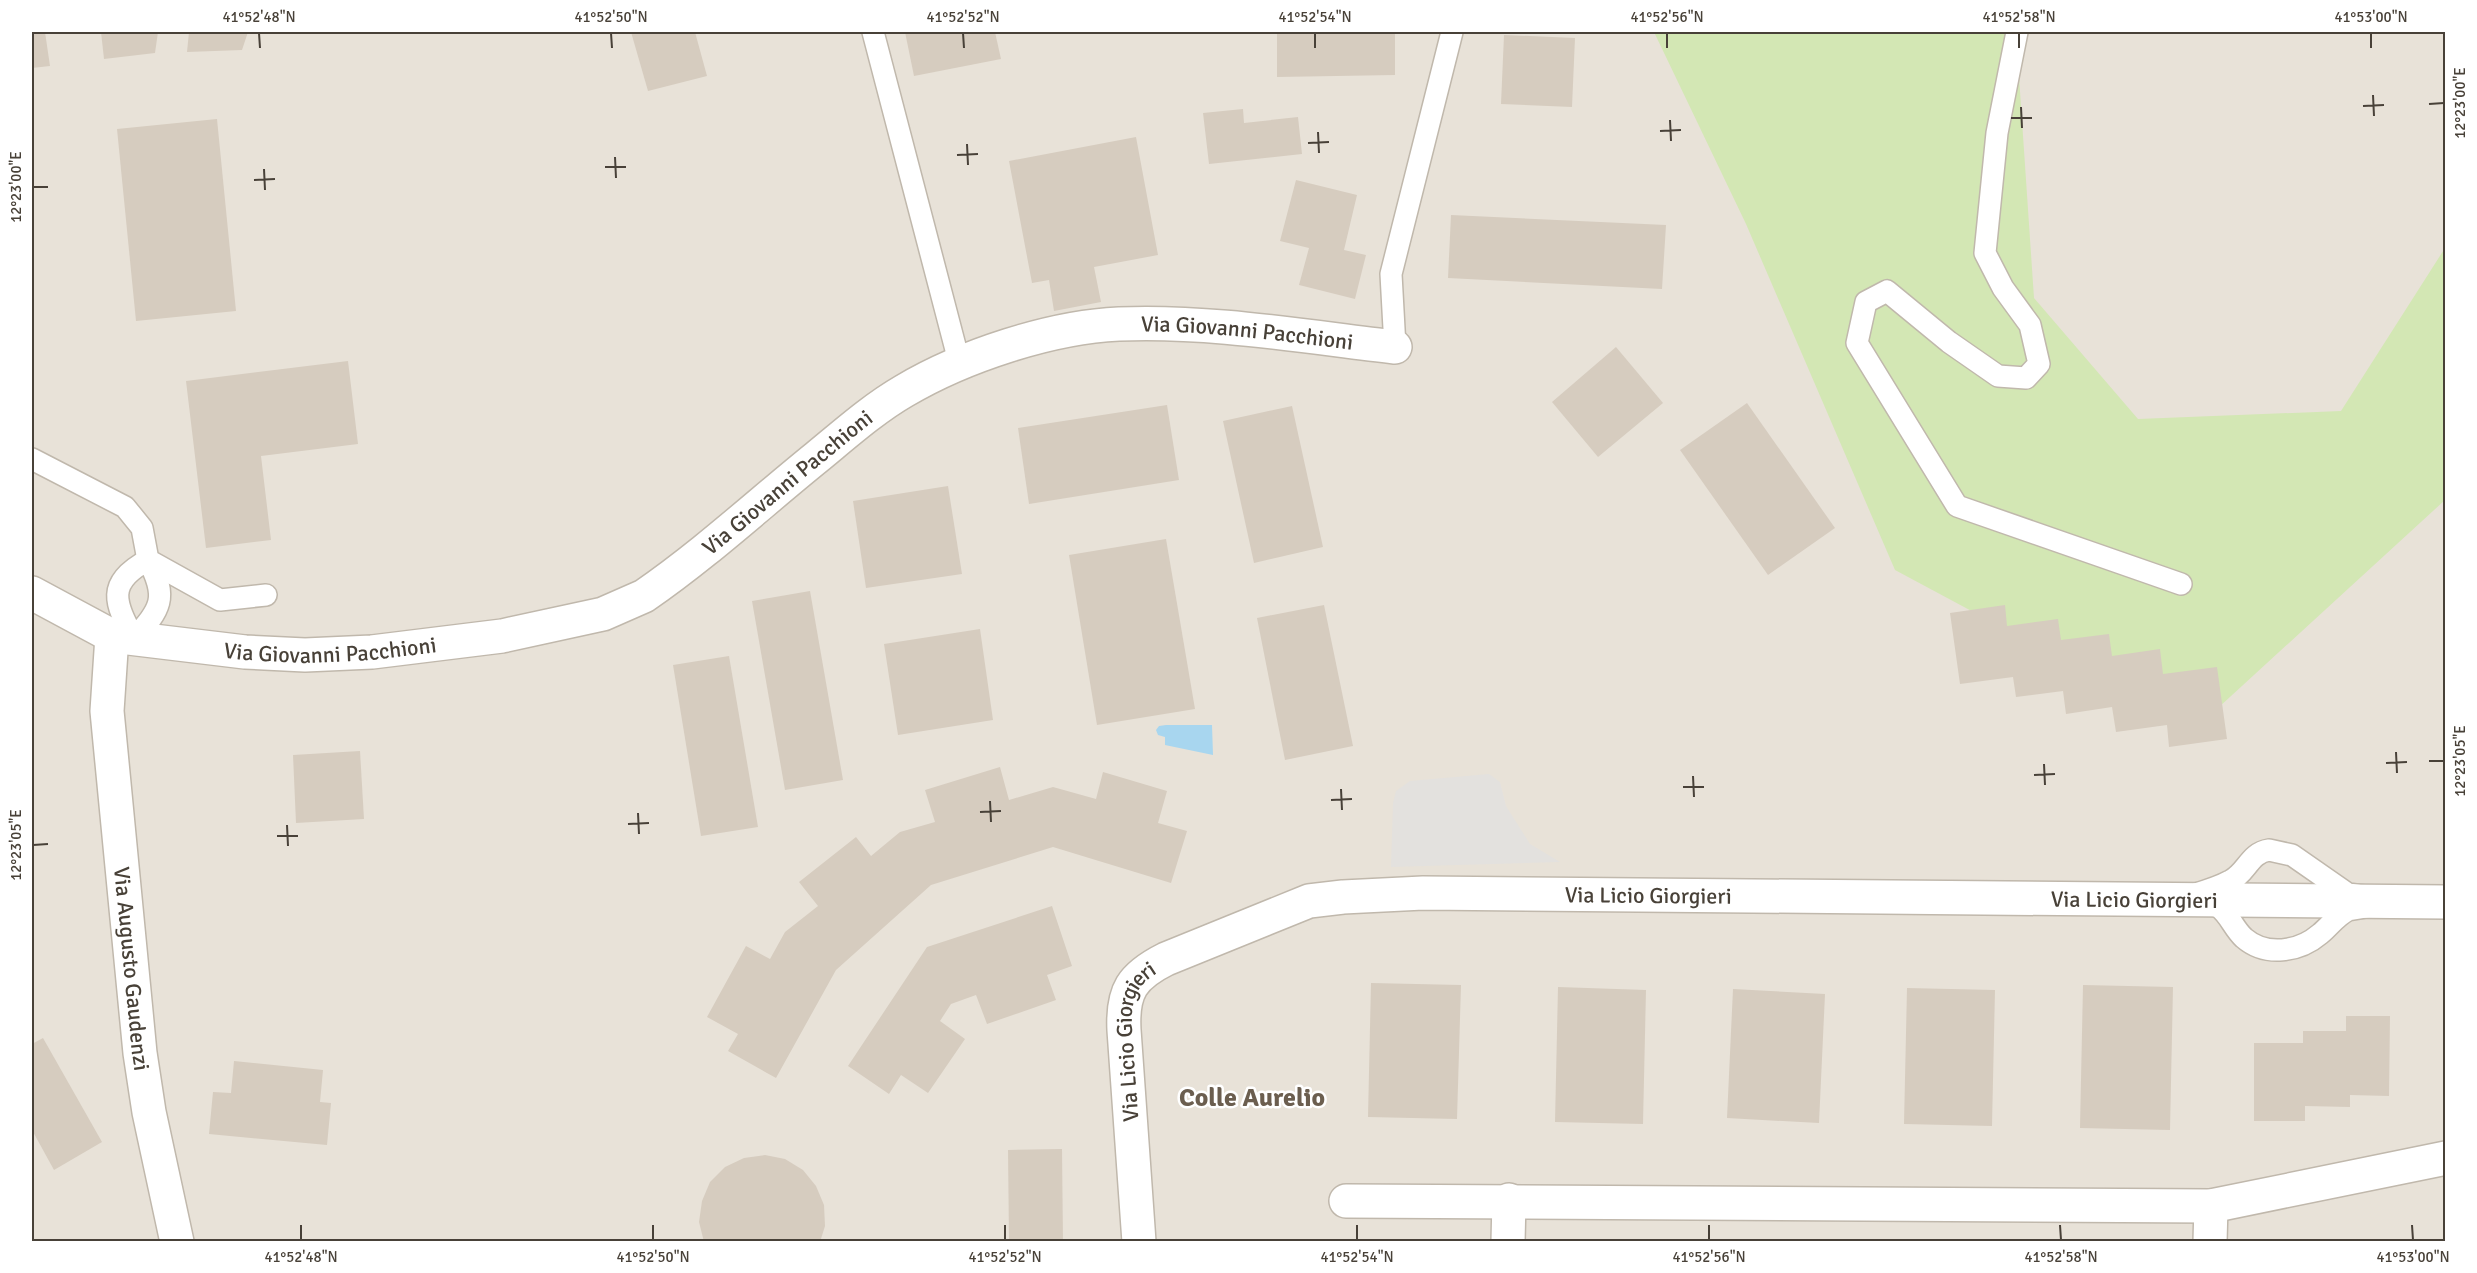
<svg xmlns="http://www.w3.org/2000/svg" width="2477" height="1273" font-family="Signika,sans-serif">
	<style>
		.residential { fill: #e8e2d8 }
		.green { fill: #d3e7b4 }
		.parking { fill: #e3e1de }
		.water { fill: #a8d6ef }
		.building { fill: #d6ccbf }
		.lines { fill: none; stroke-linecap: round; stroke-linejoin: round }
		.lane-casing { stroke: #c0b8ac; stroke-width: 24 }
		.street-casing { stroke: #c0b8ac; stroke-width: 36 }
		.lane { stroke: #fff; stroke-width: 21 }
		.street { stroke: #fff; stroke-width: 33 }
		.ticks { fill: none; stroke: #484138; stroke-width: 2 }
		.labels { text-anchor: middle; dominant-baseline: central; stroke-width: 5; stroke-linejoin: round; paint-order: stroke }
		.street-label { font-size: 22px; fill: #484138; stroke: #fff }
		.quarter-label { font-size: 26px; font-weight: bold; fill: #6b5e4f; stroke: #fff }
		.neatline { fill: none; stroke: #484138; stroke-width: 2 }
		.ticks-label { font-size: 15px; text-anchor: middle; fill: #484138 }
	</style>
	<rect width="100%" height="100%" fill="#f4f0ea"/>
	<rect class="residential" x="32" y="32" width="2413" height="1209"/>
	<path class="green" d="M1654,32H2016L2034,298L2138,419L2341,411L2445,248V500L2194,730L1895,570L1746,224Z"/>
	<path class="parking" d="M1489,774L1500,782L1506,806L1530,844L1560,862L1391,867L1393,803L1396,791L1410,781Z"/>
	<path class="water" d="M1166,725H1212L1213,755L1165,745V737L1158,735L1156,730L1159,726Z"/>
	<g class="building">
		<path d="M32,32H45L50,66L32,68Z"/>
		<path d="M101,32H158L155,53L104,59Z"/>
		<path d="M189,32H248L242,50L187,52Z"/>
		<path d="M631,32H695L707,76L648,91Z"/>
		<path d="M905,32H995L1001,59L914,76Z"/>
		<path d="M1277,32H1395V75L1277,77Z"/>
		<path d="M1504,35L1575,38L1572,107L1501,104Z"/>
		<path d="M1243,109L1244,123L1298,117L1302,154L1209,164L1203,113Z"/>
		<path d="M217,119L236,311L136,321L117,129Z"/>
		<path d="M1136,137L1158,255L1094,267L1101,302L1054,311L1049,280L1032,283L1009,161Z"/>
		<path d="M1296,180L1357,195L1344,250L1366,255L1355,299L1299,285L1309,248L1280,241Z"/>
		<path d="M1451,215L1666,225L1662,289L1448,278Z"/>
		<path d="M1616,347L1663,403L1598,457L1552,402Z"/>
		<path d="M348,361L358,444L261,456L271,540L206,548L186,381Z"/>
		<path d="M1747,403L1835,528L1768,575L1680,450Z"/>
		<path d="M1167,405L1179,480L1029,504L1018,428Z"/>
		<path d="M1292,406L1323,547L1254,563L1223,421Z"/>
		<path d="M948,486L962,574L866,588L853,501Z"/>
		<path d="M1166,539L1195,709L1097,725L1069,555Z"/>
		<path d="M810,591L843,780L785,790L752,601Z"/>
		<path d="M1324,605L1353,746L1285,760L1257,618Z"/>
		<path d="M2005,605L2007,626L2058,619L2061,640L2109,634L2112,656L2160,649L2163,674L2217,667L2227,739L2169,747L2167,725L2116,732L2112,707L2066,714L2063,691L2016,697L2013,677L1960,684L1950,613Z"/>
		<path d="M980,629L993,720L898,735L884,644Z"/>
		<path d="M729,656L758,827L701,836L673,665Z"/>
		<path d="M360,751L364,819L296,823L293,755Z"/>
		<path d="M1000,767L1009,800L1053,787L1096,799L1103,772L1167,791L1158,823L1187,831L1171,883L1053,847L931,885L836,970L776,1078L728,1051L738,1034L707,1017L746,946L770,959L785,932L818,906L799,882L856,837L871,856L900,832L935,822L925,790Z"/>
		<path d="M1052,906L1072,966L1047,975L1056,1000L987,1024L976,995L951,1004L940,1021L965,1039L928,1093L901,1075L889,1094L848,1066L927,947Z"/>
		<path d="M1371,983L1461,985L1457,1119L1368,1117Z"/>
		<path d="M2083,985L2173,987L2170,1130L2080,1128Z"/>
		<path d="M1558,987L1646,990L1643,1124L1555,1122Z"/>
		<path d="M1907,988L1995,990L1992,1126L1904,1124Z"/>
		<path d="M1733,989L1825,994L1819,1123L1727,1118Z"/>
		<path d="M2346,1016H2390L2389,1096L2350,1095V1107L2305,1106V1121H2254V1043H2303V1031H2346Z"/>
		<path d="M43,1038L102,1142L54,1170L32,1130V1044Z"/>
		<path d="M234,1061L323,1070L320,1102L331,1103L327,1145L209,1134L213,1092L231,1093Z"/>
		<path d="M1062,1149L1063,1242H1009L1008,1150Z"/>
		<path d="M765,1155L785,1159L803,1170L816,1186L824,1205L825,1226L820,1242H704L699,1222L702,1201L710,1182L725,1167L744,1158Z"/>
	</g>
	<g class="lines">
		<defs>
			<g id="lane">
				<path d="M873,32L960,365"/>
				<path d="M2017,32L1997,133L1985,253L2003,288L2030,325L2039,364L2026,378L1998,376L1949,342L1887,291L1866,302L1857,343L1957,506L2181,584"/>
				<path d="M1395,347L1391,274L1452,32"/>
				<path d="M32,459L125,507L142,528L148,560L220,600L266,595"/>
				<path d="M148,560C169,599 160,609 134,639C115,603 105,583 148,560Z"/>
				<path d="M2269,850L2292,855L2348,894L2402,901L2348,910C2336,916 2330,926 2320,934C2299,952 2266,957 2244,938C2233,928 2229,913 2217,906L2177,900C2194,894 2214,890 2230,881C2247,873 2249,853 2269,850Z"/>
			</g>
			<g id="street">
				<path id="s1" d="M32,593L112,636L245,652L305,655L372,652L502,636L603,614L644,596C705,554 760,503 817,457C845,434 873,409 904,391C963,356 1051,327 1119,324C1208,320 1307,337 1395,347"/>
				<path id="s2" d="M112,636L107,711L140,1053L149,1112L177,1242"/>
				<path d="M1346,1201L2211,1206L2446,1158"/>
				<path id="s3" d="M1139,1242L1124,1030C1122,991 1132,976 1166,959L1309,901L1343,897L1423,893L2446,902"/>
				<path d="M1508,1242L1509,1200"/>
				<path d="M2210,1242L2211,1206"/>
			</g>
		</defs>
		<use href="#lane" class="lane-casing"/>
		<use href="#street" class="street-casing"/>
		<use href="#lane" class="lane"/>
		<use href="#street" class="street"/>
	</g>
	<path class="ticks" d="M259,33L260,48M611,33L612,48M963,33L964,48M1315,33V48M1667,33V48M2019,33V48M2371,33V48M2373,95L2374,116M2429,104L2444,103M2363,106L2384,105M2021,107L2022,128M2011,118H2032M1670,120L1671,141M1660,131L1681,130M1318,132L1319,153M1308,143L1329,142M967,144L968,165M957,155L978,154M615,157L616,178M605,167H626M264,169L265,190M254,180L275,179M33,187H48M2396,752L2397,773M2429,761H2444M2386,763L2407,762M2044,764L2045,785M2034,775L2055,774M1693,776L1694,797M1683,787H1704M1341,789L1342,810M1331,800L1352,799M990,801L991,822M980,812L1001,811M638,813L639,834M628,824L649,823M287,825L288,846M277,836H298M33,845L48,844M301,1225V1240M653,1225V1240M1005,1225V1240M1357,1225V1240M1709,1225V1240M2060,1225L2061,1240M2412,1225L2413,1240"/>
	<g class="labels">
		<g class="street-label">
			<text stroke="none"><textPath href="#s1" startOffset="1318">Via Giovanni Pacchioni</textPath></text>
			<text stroke="none"><textPath href="#s1" startOffset="814">Via Giovanni Pacchioni</textPath></text>
			<text stroke="none"><textPath href="#s1" startOffset="310">Via Giovanni Pacchioni</textPath></text>
			<text stroke="none"><textPath href="#s3" startOffset="796">Via Licio Giorgieri</textPath></text>
			<text stroke="none"><textPath href="#s3" startOffset="1282">Via Licio Giorgieri</textPath></text>
			<text stroke="none"><textPath href="#s2" startOffset="334">Via Augusto Gaudenzi</textPath></text>
			<text stroke="none"><textPath href="#s3" startOffset="204">Via Licio Giorgieri</textPath></text>
		</g>
		<g class="quarter-label">
			<text x="1252" y="1098">Colle Aurelio</text>
		</g>
	</g>
	<rect width="2477" height="1273" fill="none" stroke="#ffffff" stroke-width="66"/>
	<rect x="33" y="33" width="2411" height="1207" class="neatline"/>
	<g class="ticks-label">
		<text x="259" y="22">41°52'48"N</text>
		<text x="611" y="22">41°52'50"N</text>
		<text x="963" y="22">41°52'52"N</text>
		<text x="1315" y="22">41°52'54"N</text>
		<text x="1667" y="22">41°52'56"N</text>
		<text x="2019" y="22">41°52'58"N</text>
		<text x="2371" y="22">41°53'00"N</text>
		<text transform="translate(2460 103) rotate(-90)" y="5">12°23'00"E</text>
		<text transform="translate(16 187) rotate(-90)" y="5">12°23'00"E</text>
		<text transform="translate(2460 761) rotate(-90)" y="5">12°23'05"E</text>
		<text transform="translate(16 845) rotate(-90)" y="5">12°23'05"E</text>
		<text x="301" y="1262">41°52'48"N</text>
		<text x="653" y="1262">41°52'50"N</text>
		<text x="1005" y="1262">41°52'52"N</text>
		<text x="1357" y="1262">41°52'54"N</text>
		<text x="1709" y="1262">41°52'56"N</text>
		<text x="2061" y="1262">41°52'58"N</text>
		<text x="2413" y="1262">41°53'00"N</text>
	</g>
</svg>
